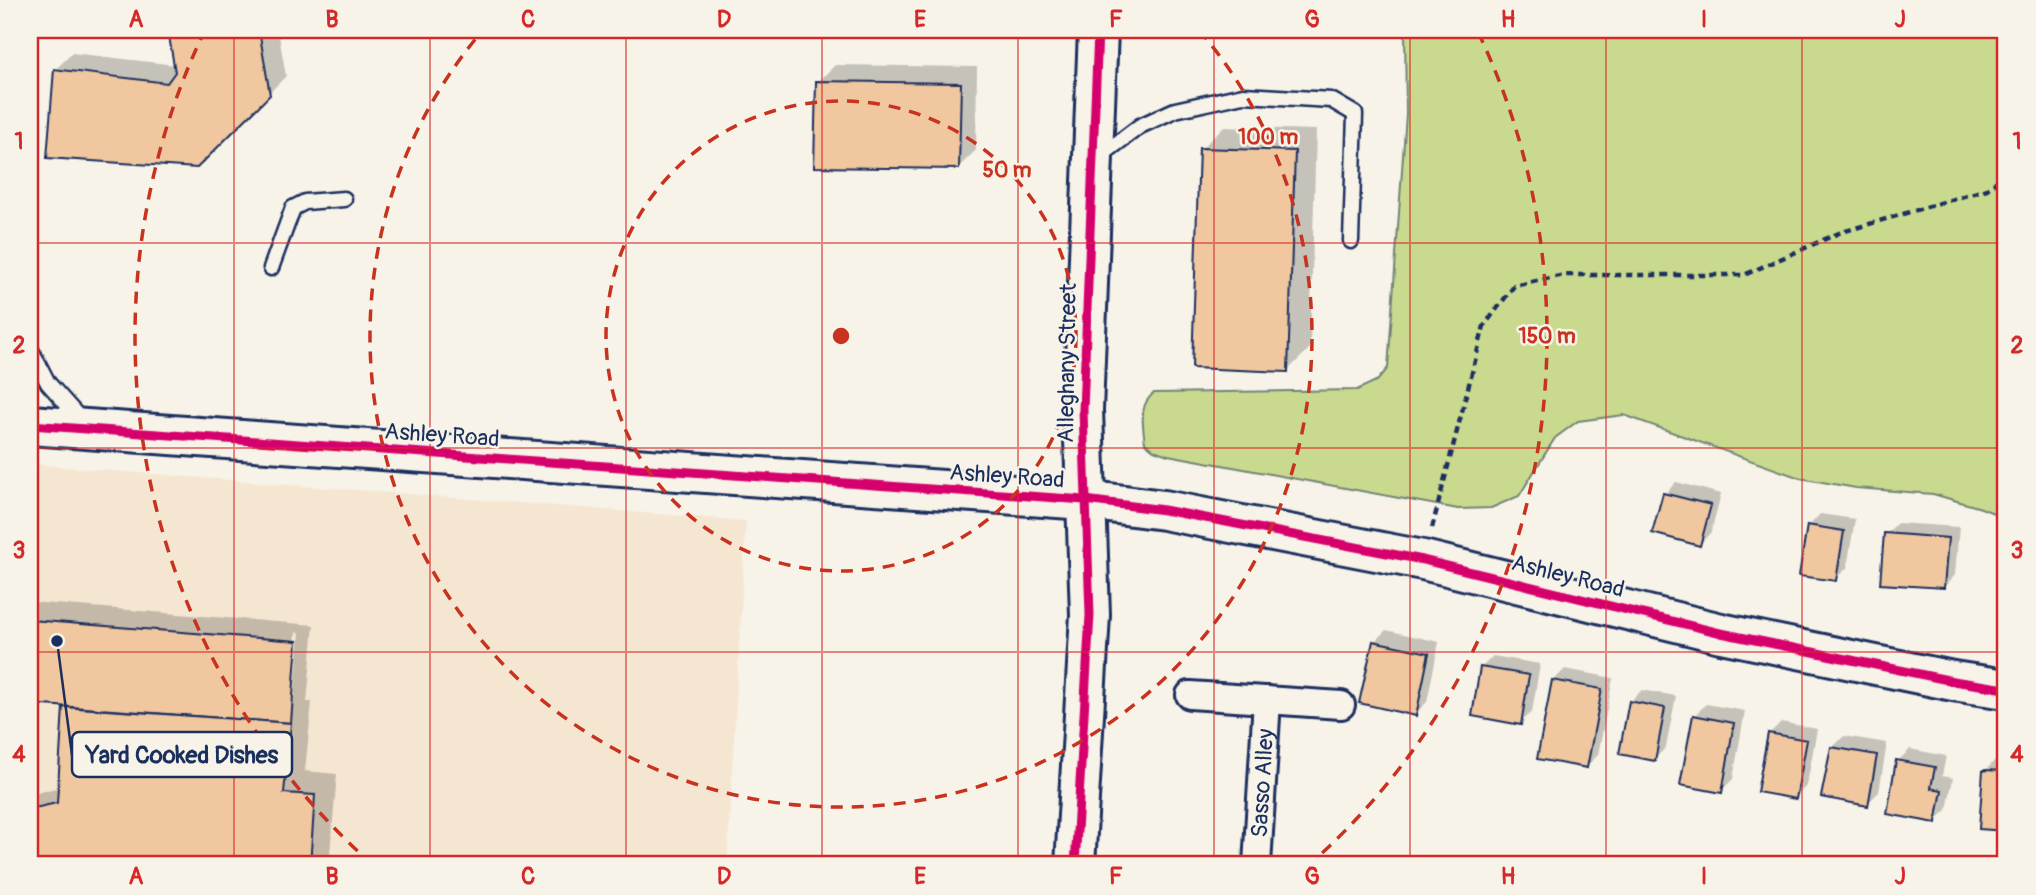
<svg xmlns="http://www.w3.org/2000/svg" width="2036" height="895" font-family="Pangolin,sans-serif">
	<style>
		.built { fill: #f5e6d2 }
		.green { fill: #c9da8f; stroke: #728476; stroke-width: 2 }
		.shadow { fill: #0003; fill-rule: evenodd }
		.building { fill: #f0c79f; stroke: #1b2f5e; stroke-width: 2 }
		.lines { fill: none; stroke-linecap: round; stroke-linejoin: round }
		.lane-casing { stroke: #1b2f5e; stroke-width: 19 }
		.street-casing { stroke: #1b2f5e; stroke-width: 32 }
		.secondary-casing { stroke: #1b2f5e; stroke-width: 44 }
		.path { stroke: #1b2f5e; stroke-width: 4.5; stroke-dasharray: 7 5; stroke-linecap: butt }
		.lane { stroke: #f7f3e8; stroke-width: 14 }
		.street { stroke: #f7f3e8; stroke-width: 26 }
		.secondary { stroke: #f7f3e8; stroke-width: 38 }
		.cycleway-casing { stroke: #f7f3e8; stroke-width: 13 }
		.cycleway { stroke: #d6006c; stroke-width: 9 }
		.grid { fill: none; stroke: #d62828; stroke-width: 2; stroke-opacity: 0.55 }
		.ring { fill: none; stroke: #c8321e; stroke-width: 3.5; stroke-dasharray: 12 9 }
		.labels { text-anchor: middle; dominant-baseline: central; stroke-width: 5; stroke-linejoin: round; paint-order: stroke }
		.street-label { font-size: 23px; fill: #1b2f5e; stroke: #f7f3e8 }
		.centre { fill: #c8321e; stroke: #f7f3e8; stroke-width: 3.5 }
		.ring-label { font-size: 21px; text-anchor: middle; font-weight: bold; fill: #c8321e; stroke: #f7f3e8; stroke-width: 5; stroke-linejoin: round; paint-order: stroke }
		.leader { fill: none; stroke: #1b2f5e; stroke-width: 2.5 }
		.callout-dot { fill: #1b2f5e; stroke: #f7f3e8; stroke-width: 2.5 }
		.callout { fill: #f7f3e8; stroke: #1b2f5e; stroke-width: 2.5 }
		.callout-label { font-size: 24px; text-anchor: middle; font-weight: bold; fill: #1b2f5e }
		.neatline { fill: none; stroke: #d62828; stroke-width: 2.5 }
		.grid-label { font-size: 23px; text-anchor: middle; font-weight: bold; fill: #d62828 }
	</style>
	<rect width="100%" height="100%" fill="#f7f3e8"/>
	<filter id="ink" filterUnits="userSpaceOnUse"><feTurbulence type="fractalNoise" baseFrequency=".0143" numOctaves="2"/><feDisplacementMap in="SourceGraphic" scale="14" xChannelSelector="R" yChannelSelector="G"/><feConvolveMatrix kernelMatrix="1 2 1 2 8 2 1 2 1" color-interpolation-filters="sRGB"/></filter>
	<g filter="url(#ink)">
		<path class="built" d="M30,464L746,521L727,865H30Z"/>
		<path class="green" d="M1405,30H2006V518L1981,508L1933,494L1856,488L1800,478L1624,415L1578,421L1555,438L1519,496L1491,508L1458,509L1168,455L1154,450L1145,443C1143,425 1138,405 1154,393L1357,390L1378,380L1388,368L1406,114Z"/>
		<g class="shadow">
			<path d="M170,30H278L286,76L197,166L55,70L72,53L176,65Z"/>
			<path d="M835,65L977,67L976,150L959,167L818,82Z"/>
			<path d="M1223,127L1316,130L1310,348L1288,370L1201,149Z"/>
			<path d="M1676,482L1721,494L1711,532L1700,544L1665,494Z"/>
			<path d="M1820,514L1855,519L1847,568L1835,579L1809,526Z"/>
			<path d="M1897,523L1959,527L1955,575L1944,587L1886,534Z"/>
			<path d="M30,602L314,625L307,702H312L305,771L337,774L329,865H30V798L35,793L60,787L65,708L69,705L30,702ZM296,632L300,633L294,701H291Z"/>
			<path d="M1386,630L1439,642L1427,702L1415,714L1374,642Z"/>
			<path d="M1493,656L1540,664L1532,712L1520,723L1481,668Z"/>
			<path d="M1565,669L1613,678L1598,755L1587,766L1554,680Z"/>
			<path d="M1642,690L1676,696L1666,747L1655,759L1630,702Z"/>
			<path d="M1706,704L1745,711L1733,779L1721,791L1694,716Z"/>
			<path d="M1781,722L1817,729L1807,785L1796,797L1769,734Z"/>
			<path d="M1844,736L1887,743L1879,792L1867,804L1832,748Z"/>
			<path d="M1910,749L1946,756L1942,776L1953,778L1947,810L1935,821L1898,761Z"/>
			<path d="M1996,759L2006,760V829L1981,828L1985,771Z"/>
		</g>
		<g class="building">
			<path d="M168,30H259L270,95L197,168L47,158L54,69L167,83L175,72Z"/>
			<path d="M816,81L961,83L959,169L814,167Z"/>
			<path d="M1199,148L1295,151L1288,372L1192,368Z"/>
			<path d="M1663,493L1711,505L1700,546L1652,533Z"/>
			<path d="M1807,525L1844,531L1836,581L1799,576Z"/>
			<path d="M1884,533L1948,538L1944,588L1880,584Z"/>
			<path d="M30,620L297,641L291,723L30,704Z"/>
			<path d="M1373,641L1429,653L1416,716L1359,703Z"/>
			<path d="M1480,667L1529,675L1521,725L1472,716Z"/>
			<path d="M1552,680L1602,689L1587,768L1537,759Z"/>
			<path d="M1629,701L1665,708L1655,761L1619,754Z"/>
			<path d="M63,707L291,723L284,793L315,795L310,865H30V809L57,803Z"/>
			<path d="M1693,715L1734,723L1722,793L1680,785Z"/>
			<path d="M1768,733L1807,740L1796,799L1757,792Z"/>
			<path d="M1831,747L1877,755L1868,806L1821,797Z"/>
			<path d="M1896,760L1935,767L1931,788L1942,790L1936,823L1887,814Z"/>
			<path d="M1983,770L2006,771V831L1979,829Z"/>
		</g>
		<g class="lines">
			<defs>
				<g id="lane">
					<path d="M1099,157L1140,126L1175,110L1243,95L1331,100L1355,114L1351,241"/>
					<path d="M271,268L293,208L305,202L344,199"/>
					<path d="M30,348L48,383L82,421"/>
				</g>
				<g id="street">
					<path d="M1190,695L1341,705"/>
					<path id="s1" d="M1257,865L1267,700"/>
				</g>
				<g id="secondary">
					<path d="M30,425L1085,500L1164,510L1423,560L1721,633L1953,681L2006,689"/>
					<path d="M1075,865L1090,615L1083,410L1098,30"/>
				</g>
			</defs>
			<use href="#lane" class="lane-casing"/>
			<use href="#street" class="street-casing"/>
			<use href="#secondary" class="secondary-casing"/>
			<path class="path" d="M1432,528L1484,326L1514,286L1564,275H1744L1839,233L1987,189L2006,174"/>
			<use href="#lane" class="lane"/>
			<use href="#street" class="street"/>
			<use href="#secondary" class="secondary"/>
			<defs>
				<g id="cycleway">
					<path d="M30,425L1085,500L1164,510L1423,560L1721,633L1953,681L2006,689"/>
					<path d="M1075,865L1090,615L1083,410L1098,30"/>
				</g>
			</defs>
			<use href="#cycleway" class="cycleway-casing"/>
			<use href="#cycleway" class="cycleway"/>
		</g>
	</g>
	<path class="grid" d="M234,30V865M430,30V865M626,30V865M822,30V865M1018,30V865M1214,30V865M1410,30V865M1606,30V865M1802,30V865M30,243H2006M30,448H2006M30,652H2006"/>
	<g class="ring">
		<circle cx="841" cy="336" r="235"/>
		<path d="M1199 30A471 471 0 1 1 483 30"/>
		<path d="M373 865A706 706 0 0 1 204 32M1478 32A706 706 0 0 1 1309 865"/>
	</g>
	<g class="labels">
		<g class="street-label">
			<text transform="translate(1067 363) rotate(-89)">Alleghany Street</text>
			<text transform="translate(442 435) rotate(4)">Ashley Road</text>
			<text transform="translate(1007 476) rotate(4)">Ashley Road</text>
			<text transform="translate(1568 576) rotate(14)">Ashley Road</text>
			<text stroke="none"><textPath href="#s1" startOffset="82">Sasso Alley</textPath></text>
		</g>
	</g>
	<circle cx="841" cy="336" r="10" class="centre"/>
	<g class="ring-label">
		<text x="1268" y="144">100 m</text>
		<text x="1007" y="177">50 m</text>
		<text x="1547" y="343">150 m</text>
	</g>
	<path class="leader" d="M57 641L72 755"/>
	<circle class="callout-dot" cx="57" cy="641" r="7"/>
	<rect class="callout" x="72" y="732" width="220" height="45" rx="7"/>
	<g class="callout-label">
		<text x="182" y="763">Yard Cooked Dishes</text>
	</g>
	<rect width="2036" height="895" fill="none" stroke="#f7f3e8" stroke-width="77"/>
	<rect x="38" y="38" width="1959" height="818" class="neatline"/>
	<g class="grid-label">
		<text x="136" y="27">A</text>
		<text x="332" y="27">B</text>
		<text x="528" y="27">C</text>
		<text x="724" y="27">D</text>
		<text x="920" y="27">E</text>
		<text x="1116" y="27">F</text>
		<text x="1312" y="27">G</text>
		<text x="1508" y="27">H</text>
		<text x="1704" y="27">I</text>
		<text x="1900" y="27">J</text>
		<text x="19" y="149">1</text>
		<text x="2017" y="149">1</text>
		<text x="19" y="353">2</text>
		<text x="2017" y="353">2</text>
		<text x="19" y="558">3</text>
		<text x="2017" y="558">3</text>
		<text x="19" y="762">4</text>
		<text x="2017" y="762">4</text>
		<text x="136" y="884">A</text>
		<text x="332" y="884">B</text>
		<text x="528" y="884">C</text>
		<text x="724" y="884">D</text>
		<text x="920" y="884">E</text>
		<text x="1116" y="884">F</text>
		<text x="1312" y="884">G</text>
		<text x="1508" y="884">H</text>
		<text x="1704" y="884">I</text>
		<text x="1900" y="884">J</text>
	</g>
</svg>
